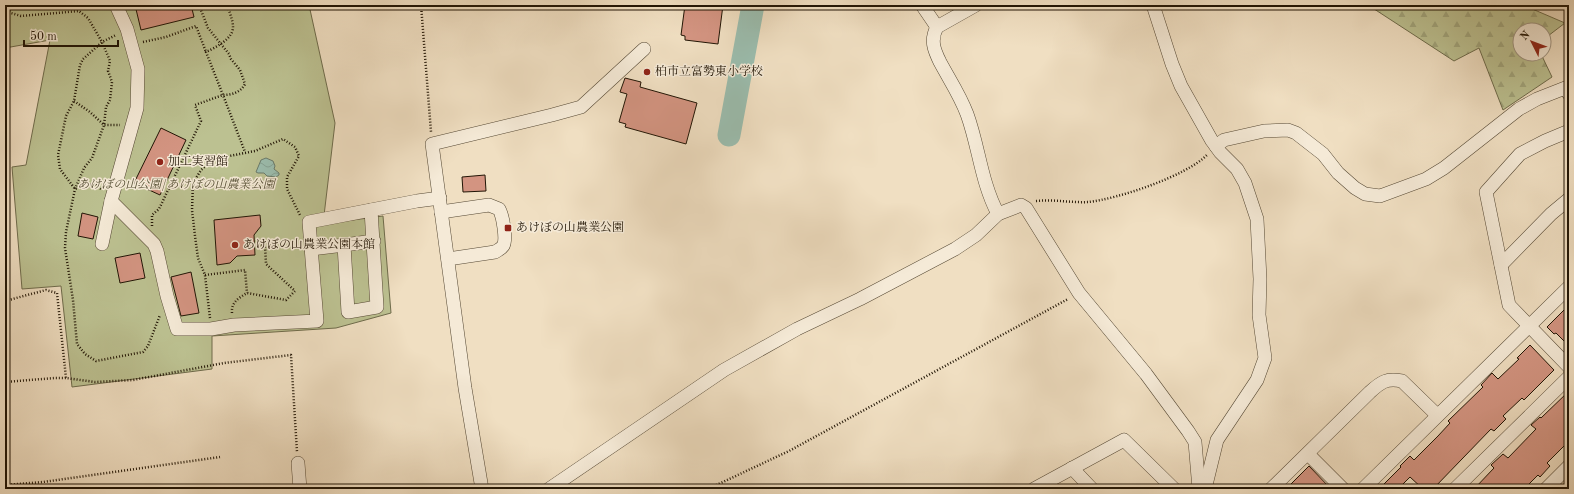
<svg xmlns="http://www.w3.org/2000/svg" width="1574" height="494" font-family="'Old Standard TT','Noto Serif JP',serif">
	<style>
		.forest { fill: url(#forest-firs); stroke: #6e6b4b }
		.green { fill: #bcc191; stroke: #6e6b4b }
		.water { fill: url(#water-waves); stroke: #6a7a6a }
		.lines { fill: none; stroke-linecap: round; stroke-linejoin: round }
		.river { stroke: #9bbdae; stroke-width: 23 }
		.building { fill: #d39481; stroke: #211505 }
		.minor-casing { stroke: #554834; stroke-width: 14 }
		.path { stroke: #211505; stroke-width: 2.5; stroke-dasharray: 1 2; stroke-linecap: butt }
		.minor { stroke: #f5ead7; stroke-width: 13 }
		.poi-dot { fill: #8f2418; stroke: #f5ead7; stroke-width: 1.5 }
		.labels { text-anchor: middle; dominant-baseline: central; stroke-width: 3; stroke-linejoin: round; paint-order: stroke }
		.poi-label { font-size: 12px; fill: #211505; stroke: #f5ead7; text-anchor: start }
		.park-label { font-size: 12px; font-style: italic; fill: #575136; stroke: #f5ead7 }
	</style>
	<defs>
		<pattern id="forest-firs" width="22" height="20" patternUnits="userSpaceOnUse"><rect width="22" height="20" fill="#bcc191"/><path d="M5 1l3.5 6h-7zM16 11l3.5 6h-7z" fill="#a1a57c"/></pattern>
		<pattern id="water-waves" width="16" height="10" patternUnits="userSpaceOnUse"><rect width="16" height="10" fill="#9bbdae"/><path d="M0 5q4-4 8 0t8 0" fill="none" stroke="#85a294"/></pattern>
	</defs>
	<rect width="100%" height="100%" fill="#f0dfc2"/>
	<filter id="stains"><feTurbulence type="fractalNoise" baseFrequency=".005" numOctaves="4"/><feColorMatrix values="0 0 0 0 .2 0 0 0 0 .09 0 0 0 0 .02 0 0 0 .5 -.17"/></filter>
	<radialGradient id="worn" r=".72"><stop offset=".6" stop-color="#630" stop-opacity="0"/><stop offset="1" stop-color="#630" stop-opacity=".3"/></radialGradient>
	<path class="forest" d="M1368,5H1523L1565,23L1544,39V30H1520V54H1541L1552,77L1503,110L1479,48L1454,61Z"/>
	<path class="green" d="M5,5H309L335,123L323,224L383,216L391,313L336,328L212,336V369L72,387L61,286L22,289L12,167L26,165L50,40L5,48Z"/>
	<path class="water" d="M266,158L273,161L275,166L274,169L279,173V175L276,177L267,176L264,173H258L256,172L261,160Z"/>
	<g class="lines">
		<path class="river" d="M729,135L753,5"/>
	</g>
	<g class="building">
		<path d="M135,5H191L194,17L141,30Z"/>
		<path d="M685,5H723L718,44L685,40V36L681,35Z"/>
		<path d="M625,78L641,82L640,87L697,103L686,144L625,127L626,124L619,122L627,94L620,92Z"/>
		<path d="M161,128L186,140L160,195L134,183Z"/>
		<path d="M485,175L486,191L463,192L462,177Z"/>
		<path d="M82,213L98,217L93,239L78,236Z"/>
		<path d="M260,215L261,226L254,235L255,255L237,256L230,263L217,265L214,220Z"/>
		<path d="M140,253L145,278L120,283L115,258Z"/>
		<path d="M191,272L199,313L181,316L171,277Z"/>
		<path d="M1569,305V346L1556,333L1554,334L1547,327Z"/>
		<path d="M1530,345L1554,370L1524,400L1522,398L1503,416L1506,419L1494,431L1491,429L1433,489H1423L1410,477L1398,489H1379L1401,467L1400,466L1410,456L1414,460L1438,436L1450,423L1448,421L1483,387L1481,385L1492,373L1498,379L1519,359L1517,358Z"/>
		<path d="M1569,391V441L1547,463L1550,466L1540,477L1538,475L1524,489H1474L1494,468L1491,465L1503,454L1508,458L1536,429L1531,425L1540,417L1541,418Z"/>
		<path d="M1309,466L1331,489H1286Z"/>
	</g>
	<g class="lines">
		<defs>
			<g id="minor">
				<path d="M922,5L937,27"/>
				<path d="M976,5L937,27C930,40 934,50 940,62C949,79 960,95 967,114C979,147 981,182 998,214"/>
				<path d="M1153,5L1172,64L1181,86L1212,141L1220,152L1237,169L1245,183L1257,219L1260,279L1259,315L1265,358L1257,380L1217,440L1205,489"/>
				<path d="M1569,131L1545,141L1520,154L1486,192L1509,305L1569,367"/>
				<path d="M1216,146L1224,140L1264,131L1288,130L1296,133L1323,154L1338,173L1355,188L1365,194L1380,196L1426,179L1444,168L1519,109L1537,99L1565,88L1569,94"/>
				<path d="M111,201L154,244L157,251L167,296L177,329H211L234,325L317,321L309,222L417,201L440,198"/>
				<path d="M371,210L377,307L348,312L344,245L374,241"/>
				<path d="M441,212L489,205L499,209C503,216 507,240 503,246C501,249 498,250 495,252L448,259"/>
				<path d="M102,244L111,201L137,108L138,69L127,29L116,5"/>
				<path d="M311,249L344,245"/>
				<path d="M1501,265L1551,214L1569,199"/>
				<path d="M1308,454L1343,489"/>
				<path d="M298,463L300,489"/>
				<path d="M1072,468L1092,489"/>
				<path d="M482,489L465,388L432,144L552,115L581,107L644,49"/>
				<path d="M549,489L724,370L797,329L860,299L955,249L976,235L998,214L1021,205L1026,208L1079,293L1146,374L1188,431L1195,442L1199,489"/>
				<path d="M1034,489L1124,440L1174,489"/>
				<path d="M1271,489L1370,392C1381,382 1386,378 1402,381L1437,415"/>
				<path d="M1363,489L1569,287"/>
				<path d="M1455,489L1569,377"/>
				<path d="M1546,489L1569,466"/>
			</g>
		</defs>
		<use href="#minor" class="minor-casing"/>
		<g class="path">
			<path d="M199,5L208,28L229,54L231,59L240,70L245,84C241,92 232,95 223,95L245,152"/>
			<path d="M421,5L431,132"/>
			<path d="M5,7L11,13L21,16L79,11L88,18L102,42L110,61L108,71L112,82L110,100L106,107L104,125L92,158L84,168L75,189L66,232L65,248L73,300L77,344L85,354L96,361L143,352L148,346L160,315"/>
			<path d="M143,42L166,37L196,26L206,52"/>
			<path d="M74,101L90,112L104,125H120"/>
			<path d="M101,189L96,184L82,186L75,189L60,169L58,155L66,116L74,101L80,65L83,59L102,42L116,35"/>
			<path d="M1036,201C1054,199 1071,203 1088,202C1118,199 1186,176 1207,155"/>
			<path d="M152,226V215L159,209L201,121L195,105L223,95L206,52C216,47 233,39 233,27C233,20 229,11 227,5"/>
			<path d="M205,275L245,270L247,293"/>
			<path d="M5,301L46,290L57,293L66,378L95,382L133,380L224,363L291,355L297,452"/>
			<path d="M232,313C231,302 239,298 247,293L286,300L295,291L266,264L265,245H258"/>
			<path d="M210,318L205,275L198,258L195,236L192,210L193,183L201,170L214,159L255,151L283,139L295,147L299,156L287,177V189L300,215"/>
			<path d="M5,382L55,378H66"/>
			<path d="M5,485L43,482L220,457"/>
			<path d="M708,489L789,451L1068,299"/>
		</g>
		<use href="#minor" class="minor"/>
	</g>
	<g class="poi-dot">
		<circle cx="647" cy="72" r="4"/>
		<circle cx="160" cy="162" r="4"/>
		<rect x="504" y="224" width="8" height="8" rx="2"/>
		<circle cx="235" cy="245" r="4"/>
	</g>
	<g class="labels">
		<g class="poi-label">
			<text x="655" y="72">柏市立富勢東小学校</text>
			<text x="168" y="162">加工実習館</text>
			<text x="516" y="228">あけぼの山農業公園</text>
			<text x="243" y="245">あけぼの山農業公園本館</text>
		</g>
		<g class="park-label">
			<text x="176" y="185">あけぼの山公園/あけぼの山農業公園</text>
		</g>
	</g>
	<rect width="1574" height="494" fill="none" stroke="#f0dfc2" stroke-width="20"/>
	<rect x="6" y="6" width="1562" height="482" fill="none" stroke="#211505" stroke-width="2"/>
	<rect x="10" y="10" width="1554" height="474" fill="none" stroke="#211505"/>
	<g transform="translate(1532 42) rotate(312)"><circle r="19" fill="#f5ead7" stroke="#a09583"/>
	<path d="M0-3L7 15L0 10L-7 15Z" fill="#8f2418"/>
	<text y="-6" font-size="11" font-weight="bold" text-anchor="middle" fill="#211505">N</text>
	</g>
	<path d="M24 40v6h94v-6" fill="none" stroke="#211505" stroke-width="2"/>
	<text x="30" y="40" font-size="12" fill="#211505" stroke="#f5ead7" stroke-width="3" paint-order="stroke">50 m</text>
	<rect width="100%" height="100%" filter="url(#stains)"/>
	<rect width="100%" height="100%" fill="url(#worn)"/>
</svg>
